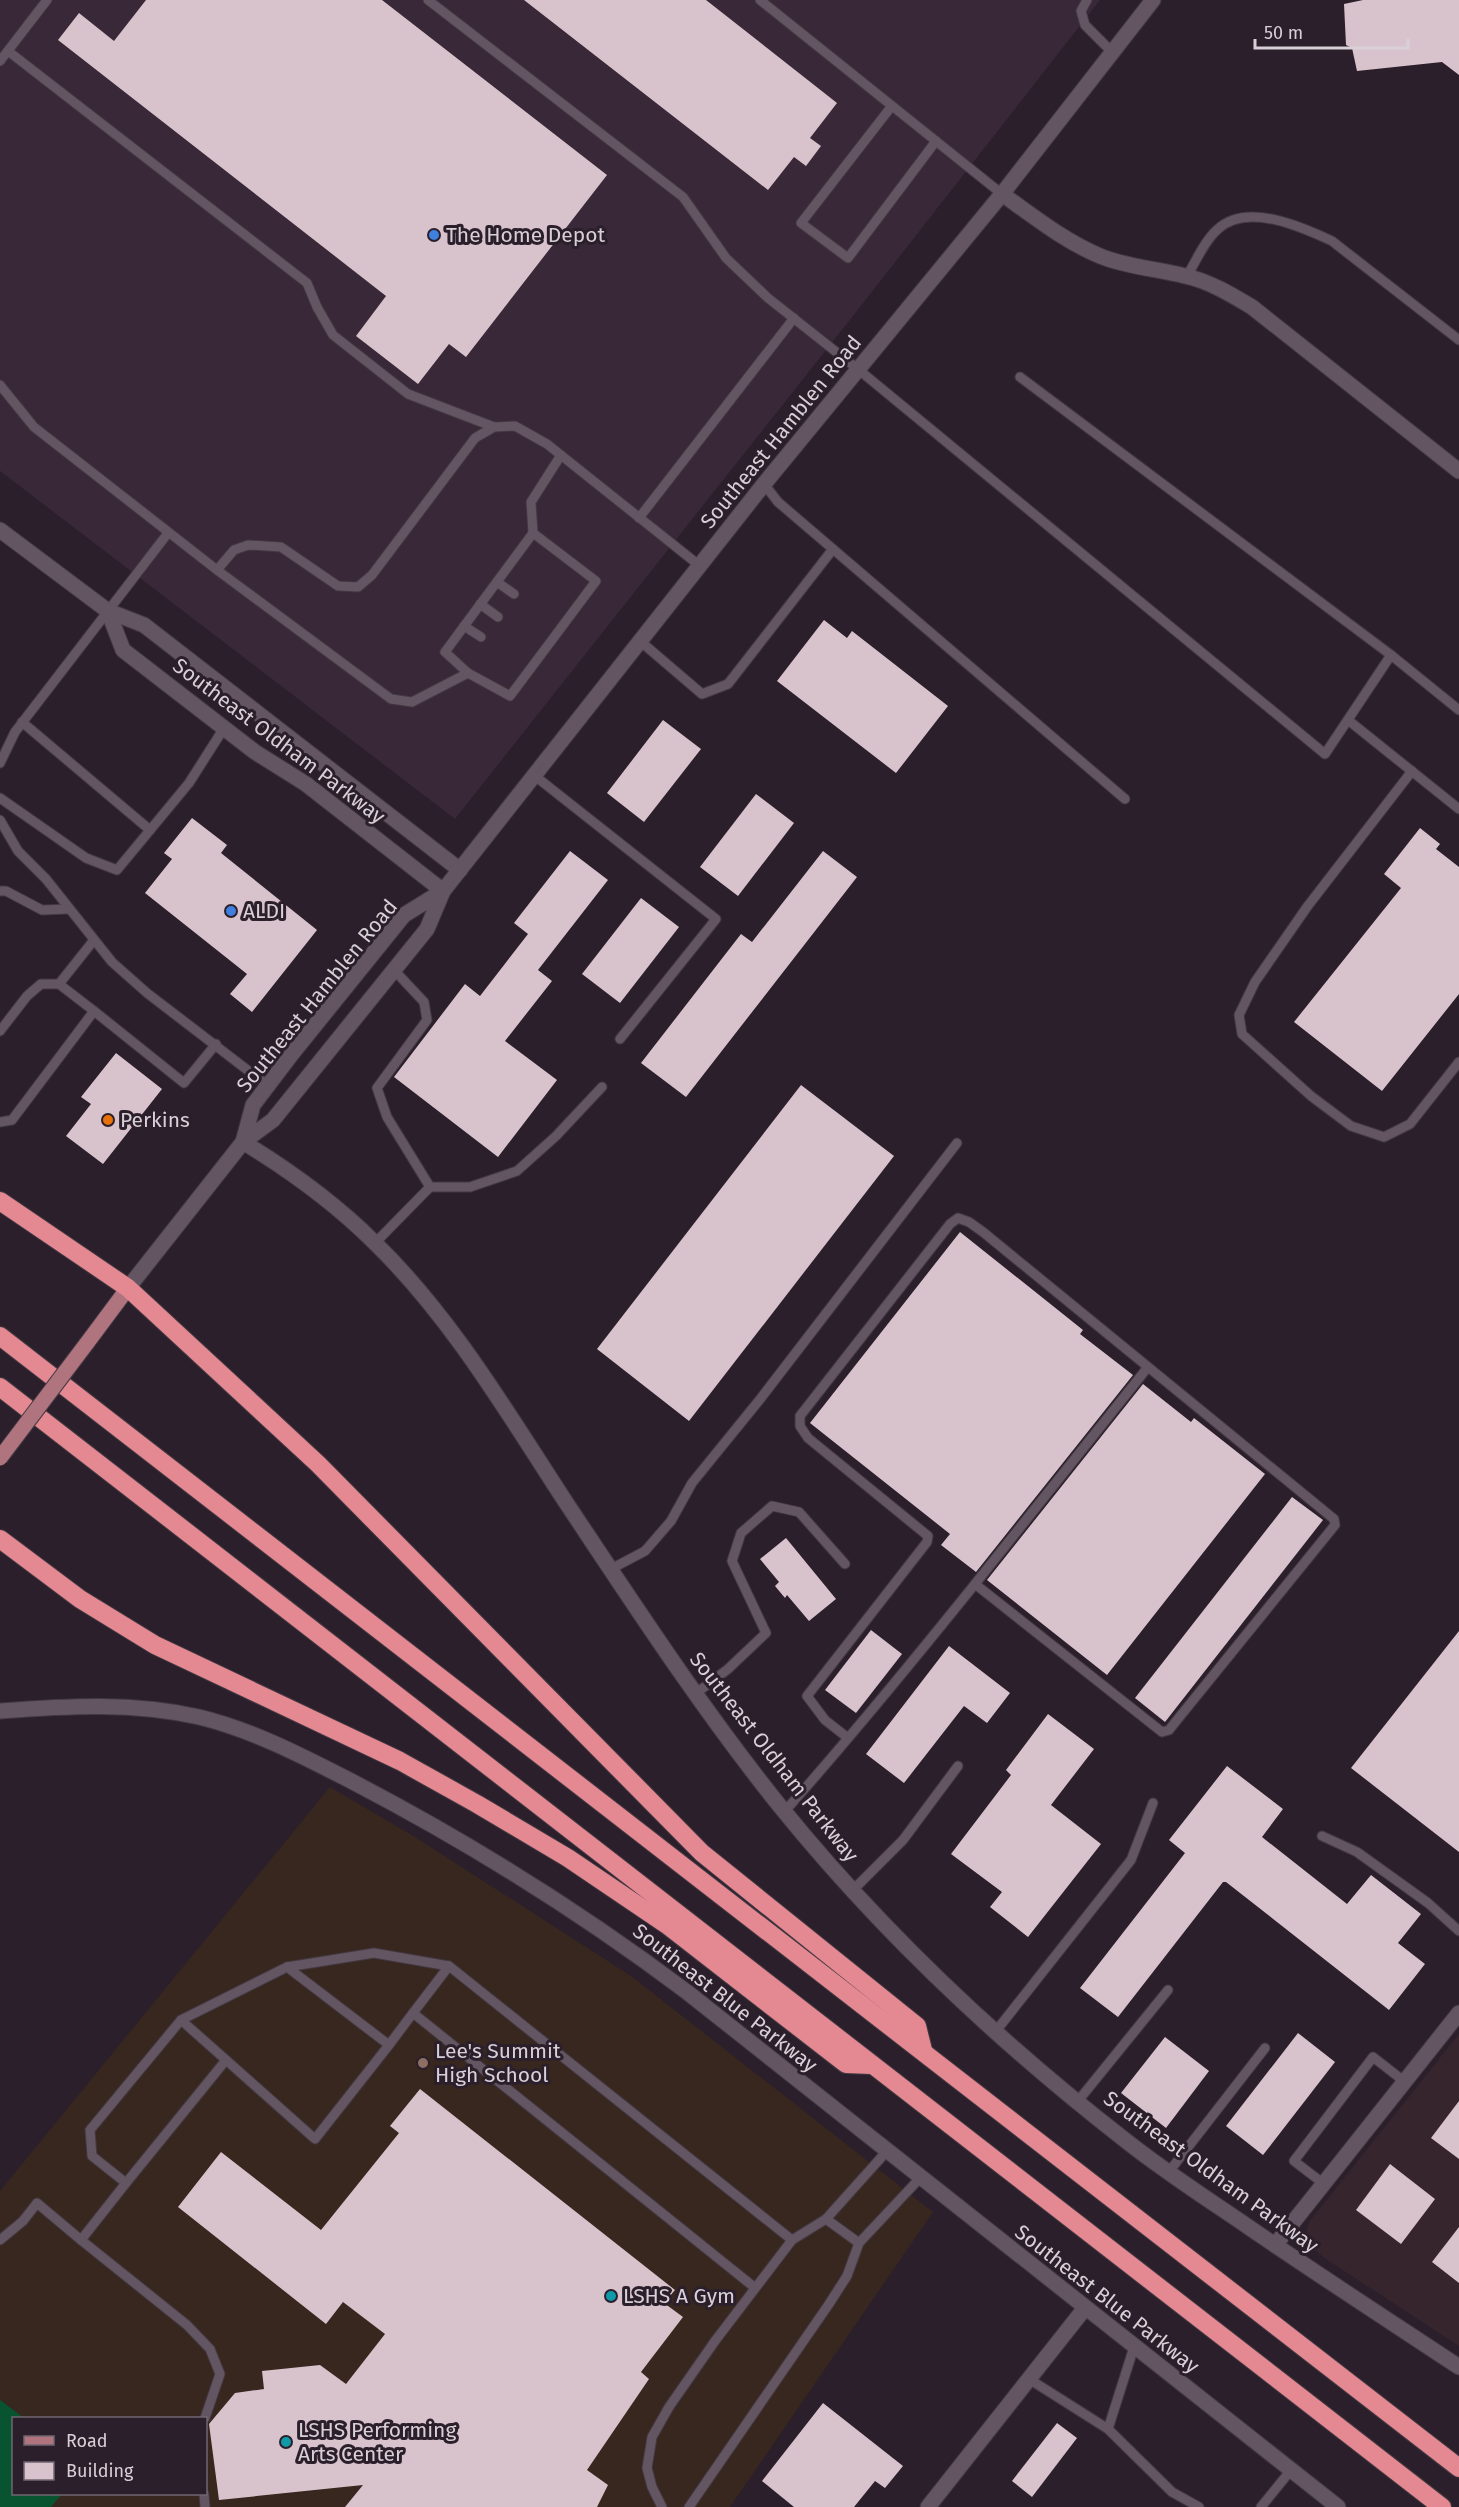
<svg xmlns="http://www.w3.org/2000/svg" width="1459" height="2507" font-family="'Fira Sans',sans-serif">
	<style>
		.built { fill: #392838 }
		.industrial { fill: #37252e }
		.education { fill: #38271f; fill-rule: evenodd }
		.green { fill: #085430 }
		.building { fill: #d8c3cd }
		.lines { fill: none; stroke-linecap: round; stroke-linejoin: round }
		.lane-casing { stroke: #433942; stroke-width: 11 }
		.street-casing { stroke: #433942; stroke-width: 17 }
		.secondary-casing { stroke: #433942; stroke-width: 17 }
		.primary-casing { stroke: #433942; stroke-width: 17 }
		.highway-casing { stroke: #433942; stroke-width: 20 }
		.lane { stroke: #635562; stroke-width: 9 }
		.street { stroke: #635562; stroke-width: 15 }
		.secondary { stroke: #635562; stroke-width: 15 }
		.primary { stroke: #b0747f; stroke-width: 15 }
		.highway { stroke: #e48892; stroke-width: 18 }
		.primary-bridge-casing { stroke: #433942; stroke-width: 17; stroke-linecap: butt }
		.primary-bridge { stroke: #b0747f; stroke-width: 15 }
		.shop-dot { fill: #3f7fe0; stroke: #2b1f2b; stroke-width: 2 }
		.food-dot { fill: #e8710a; stroke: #2b1f2b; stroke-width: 2 }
		.education-dot { fill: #8d6e63; stroke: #2b1f2b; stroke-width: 2 }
		.culture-dot { fill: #0f9aa8; stroke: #2b1f2b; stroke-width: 2 }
		.labels { text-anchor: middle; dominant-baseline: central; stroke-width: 6; stroke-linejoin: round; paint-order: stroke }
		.poi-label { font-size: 21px; fill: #d8d0d7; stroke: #2b1f2b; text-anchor: start }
		.street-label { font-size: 21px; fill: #d8d0d7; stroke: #2b1f2b }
	</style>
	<rect width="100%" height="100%" fill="#2b1f2b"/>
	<path class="built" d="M0,0H1100L864,302L455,819L0,471Z"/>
	<path class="industrial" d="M1459,2034V2346L1326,2259L1310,2246L1305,2236L1309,2222Z"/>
	<path class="education" d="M330,1787L415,1837L631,1976L933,2212L730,2507H0V2191ZM14,2418H206V2494H14Z"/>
	<path class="green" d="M0,2400L24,2418H14V2494H62L51,2507H0Z"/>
	<g class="building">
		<path d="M146,0H382L607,175L466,357L449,344L418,384L356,336L386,296L58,40L79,13L114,41Z"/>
		<path d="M524,0H706L837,103L810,138L821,146L806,166L794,157L768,190Z"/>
		<path d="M1363,0H1459V75L1442,62L1357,71L1352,48L1346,45L1344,4Z"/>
		<path d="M824,620L847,638L852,631L948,706L896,773L777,681Z"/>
		<path d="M663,720L701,749L644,822L607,793Z"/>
		<path d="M756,794L794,823L738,896L700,867Z"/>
		<path d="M192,818L227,845L221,853L317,930L252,1012L230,994L247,974L145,893L172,859L164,853Z"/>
		<path d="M1420,828L1440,844L1436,849L1459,867V994L1382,1091L1294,1022L1401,888L1384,874Z"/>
		<path d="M570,851L608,880L538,970L552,981L505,1041L557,1080L498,1157L394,1077L465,984L480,996L528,934L514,923Z"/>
		<path d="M823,851L857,877L686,1097L641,1063L741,934L752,942Z"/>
		<path d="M641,898L679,927L620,1003L582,974Z"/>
		<path d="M116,1053L162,1089L103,1164L66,1136L91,1104L81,1097Z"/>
		<path d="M801,1085L894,1156L689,1421L597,1349Z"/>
		<path d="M960,1232L1083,1330L1080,1334L1133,1375L976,1572L941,1545L950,1534L810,1423Z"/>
		<path d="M1143,1384L1191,1422L1194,1418L1265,1474L1107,1675L987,1580Z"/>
		<path d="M1292,1497L1323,1520L1165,1722L1135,1698Z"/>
		<path d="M786,1538L836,1599L809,1621L787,1595L785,1598L775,1586L779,1582L760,1559Z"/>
		<path d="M871,1630L902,1654L856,1713L825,1690Z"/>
		<path d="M1459,1631V1852L1351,1768Z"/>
		<path d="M949,1646L1010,1693L987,1723L964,1706L904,1783L866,1754Z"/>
		<path d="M1048,1714L1094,1749L1051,1805L1101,1844L1028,1937L990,1907L1002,1892L951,1854L1011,1775L1006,1770Z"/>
		<path d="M1227,1766L1283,1809L1262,1837L1347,1904L1371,1875L1421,1914L1398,1943L1425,1964L1389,2010L1226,1882H1223L1118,2017L1080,1988L1185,1853L1169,1840Z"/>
		<path d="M1298,2033L1335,2062L1263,2155L1226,2126Z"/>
		<path d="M1165,2037L1209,2071L1166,2128L1121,2093Z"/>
		<path d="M420,2089L675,2290L664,2303L683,2317L641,2372L649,2379L587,2470L608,2485L597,2507H345L363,2485L219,2500L209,2424L235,2393L264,2389L262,2371L320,2365L346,2384L385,2334L343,2302L326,2324L178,2207L221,2152L321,2230L399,2133L390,2126Z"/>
		<path d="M1459,2101V2159L1431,2138Z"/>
		<path d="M1390,2164L1435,2199L1401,2244L1356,2210Z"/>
		<path d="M1459,2227V2283L1432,2262Z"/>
		<path d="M823,2403L903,2466L885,2488L875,2481L854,2507H794L762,2481Z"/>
		<path d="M1057,2423L1077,2438L1032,2497L1012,2481Z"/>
	</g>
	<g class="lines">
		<defs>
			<g id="lane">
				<path d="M428,0L683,197L726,258L768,298L859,370L1325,754L1391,655L1459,710"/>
				<path d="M760,0L1002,194"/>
				<path d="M1087,0L1081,11L1085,25L1112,52"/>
				<path d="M8,51L307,283L317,307L333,335L408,394L494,427"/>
				<path d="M0,61L47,0"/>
				<path d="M891,107L801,223L848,258L936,141"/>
				<path d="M1187,276C1196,261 1205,240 1218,229C1247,202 1302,227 1332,241L1459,340"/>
				<path d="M1020,377L1391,655"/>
				<path d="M0,385L34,427L217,570L234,550L248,545L281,547L338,586L358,587L372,575L475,438L494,427L515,426L547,444L700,566"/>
				<path d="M764,484L778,502L1125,799"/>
				<path d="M639,518L794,318"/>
				<path d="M217,570L391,699L412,702L468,673L510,696L596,581L533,533L531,502L561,455"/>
				<path d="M497,582L514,594"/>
				<path d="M480,604L498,617"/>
				<path d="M464,626L481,637"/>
				<path d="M640,641L702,694L728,684L833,549"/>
				<path d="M468,673L445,652L533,533"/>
				<path d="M1348,720L1459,809"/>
				<path d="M22,722L150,830"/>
				<path d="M0,763L15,732L168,533"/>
				<path d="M1412,771L1307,907L1255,982L1239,1015L1242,1034L1311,1096L1351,1126L1384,1137L1410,1124L1459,1062"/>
				<path d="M535,776L716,919L620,1039"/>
				<path d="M0,798L86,858L117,870L189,783L224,728"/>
				<path d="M0,820L18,851L46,879L112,962L147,993L267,1085"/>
				<path d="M0,891H6L42,910L69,909"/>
				<path d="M59,984L94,1011"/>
				<path d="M0,1031L27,996L41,984H59L94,940"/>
				<path d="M0,1122L12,1120L94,1011L184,1083L216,1044"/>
				<path d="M430,1187H470L517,1171L556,1136L602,1087"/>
				<path d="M375,1243L430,1187L387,1117L377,1088L427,1020L424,1002L394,970"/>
				<path d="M611,1569L645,1551L671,1521L692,1483L761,1398L957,1143"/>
				<path d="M975,1584L1148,1367"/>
				<path d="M695,1694L728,1669L766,1633L732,1561L741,1533L772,1506L799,1512L845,1564"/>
				<path d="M785,1811C850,1738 913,1661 975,1584L1162,1732L1169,1730L1177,1720L1335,1525L1334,1519L983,1232L969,1222L958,1218L950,1224L800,1416V1426L808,1438L928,1536L927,1542L807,1696L825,1720L848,1738"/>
				<path d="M1322,1836L1357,1852L1428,1903L1459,1931"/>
				<path d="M853,1890L903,1840L958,1766"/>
				<path d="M413,2013L449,1966"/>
				<path d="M181,2020L315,2139L389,2045L287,1967"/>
				<path d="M996,2031L1131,1860L1153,1803"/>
				<path d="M389,2045L413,2013L754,2287"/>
				<path d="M1078,2101L1168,1990"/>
				<path d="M1168,2173L1265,2048"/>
				<path d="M126,2183L226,2060"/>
				<path d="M1324,2184L1294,2161L1373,2057L1405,2082"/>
				<path d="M826,2219L859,2243"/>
				<path d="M0,2240L23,2221L37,2203L81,2240L126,2183L92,2156L90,2130L181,2020L287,1967L374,1953L449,1966L792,2240"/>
				<path d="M81,2240L187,2325L210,2349L220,2374L205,2418"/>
				<path d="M1134,2347L1108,2429L1172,2492L1199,2507"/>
				<path d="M1029,2379L1108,2429"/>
				<path d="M204,2494L205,2507"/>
				<path d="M662,2507L652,2487L647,2468L652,2437L669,2407L715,2341L792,2240L826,2219L887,2151"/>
				<path d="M689,2507L829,2304L847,2276L859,2243L921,2177"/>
				<path d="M1261,2507L1291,2470"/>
			</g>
			<g id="street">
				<path d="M1002,194C1033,216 1064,241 1100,256C1127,267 1157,269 1185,276C1209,281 1232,295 1252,307L1459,471"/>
				<path d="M243,1142C289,1170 336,1204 375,1243C452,1318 508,1414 567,1504C635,1606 702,1709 779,1805C880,1930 999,2042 1125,2140C1164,2171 1206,2198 1247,2226C1317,2274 1388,2320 1459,2367"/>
				<path d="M1275,2245L1459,2013"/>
				<path d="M928,2507L1085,2308"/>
			</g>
			<g id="secondary">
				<path d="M0,530L108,611L144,625L460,870"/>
				<path d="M108,611L123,650L255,752L306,784L443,891L764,484L1002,194L1153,0"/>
				<path d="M128,1288L243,1142L273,1120L427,929L443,891L404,915L291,1055L253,1105L243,1142"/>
				<path d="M0,1711C67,1706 133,1702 199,1717C253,1730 304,1757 353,1782C470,1843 582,1913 687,1992L1338,2507"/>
			</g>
			<path id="primary" d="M87,1343L128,1288"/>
			<g id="highway">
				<path d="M0,1201L128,1288L318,1464L702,1853L917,2026L923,2050"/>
				<path d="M0,1336L1459,2468"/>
				<path d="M0,1387L1442,2507"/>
				<path d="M0,1539L80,1599L155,1645L400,1761L477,1804L568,1858L667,1925L846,2064L871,2065"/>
			</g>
		</defs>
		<use href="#lane" class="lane-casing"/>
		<use href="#street" class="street-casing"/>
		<use href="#secondary" class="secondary-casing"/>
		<use href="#primary" class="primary-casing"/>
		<use href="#highway" class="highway-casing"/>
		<use href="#lane" class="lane"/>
		<use href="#street" class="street"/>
		<use href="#secondary" class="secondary"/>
		<use href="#primary" class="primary"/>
		<use href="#highway" class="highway"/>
		<defs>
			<path id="primary-bridge" d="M0,1458L87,1343"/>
		</defs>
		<use href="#primary-bridge" class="primary-bridge-casing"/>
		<use href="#primary-bridge" class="primary-bridge"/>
	</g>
	<g class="shop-dot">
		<circle cx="434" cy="235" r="6"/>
		<circle cx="231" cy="911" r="6"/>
	</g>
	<circle class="food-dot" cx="108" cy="1120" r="6"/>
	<circle class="education-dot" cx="423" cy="2063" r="6"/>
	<g class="culture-dot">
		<circle cx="611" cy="2296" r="6"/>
		<circle cx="286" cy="2442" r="6"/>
	</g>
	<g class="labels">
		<g class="poi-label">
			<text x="446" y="235">The Home Depot</text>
			<text x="243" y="911">ALDI</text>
			<text x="120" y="1120">Perkins</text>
			<text x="435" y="2051">Lee's Summit<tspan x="435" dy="24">High School</tspan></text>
			<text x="623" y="2296">LSHS A Gym</text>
			<text x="298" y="2430">LSHS Performing<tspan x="298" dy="24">Arts Center</tspan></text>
		</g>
		<g class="street-label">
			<text transform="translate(781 432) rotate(-51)">Southeast Hamblen Road</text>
			<text transform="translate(279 741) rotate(37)">Southeast Oldham Parkway</text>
			<text transform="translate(317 996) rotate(-51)">Southeast Hamblen Road</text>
			<text transform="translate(774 1757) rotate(52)">Southeast Oldham Parkway</text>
			<text transform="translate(725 1998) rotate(38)">Southeast Blue Parkway</text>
			<text transform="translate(1211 2172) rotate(36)">Southeast Oldham Parkway</text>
			<text transform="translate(1107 2299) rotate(38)">Southeast Blue Parkway</text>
		</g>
	</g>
	<rect x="12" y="2417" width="195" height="78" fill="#2b1f2b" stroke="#706670" stroke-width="1.5"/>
	<rect x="24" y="2436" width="30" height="9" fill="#b0747f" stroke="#706670" stroke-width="1.5"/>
	<text x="66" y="2447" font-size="18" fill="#d8d0d7">Road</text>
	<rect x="24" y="2462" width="30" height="18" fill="#d8c3cd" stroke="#706670" stroke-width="1.5"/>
	<text x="66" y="2477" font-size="18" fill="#d8d0d7">Building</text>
	<path d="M1255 39v9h153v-9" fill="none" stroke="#d8d0d7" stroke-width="3"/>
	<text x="1264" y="39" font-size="18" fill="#d8d0d7" stroke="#2b1f2b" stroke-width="4.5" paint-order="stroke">50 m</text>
</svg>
